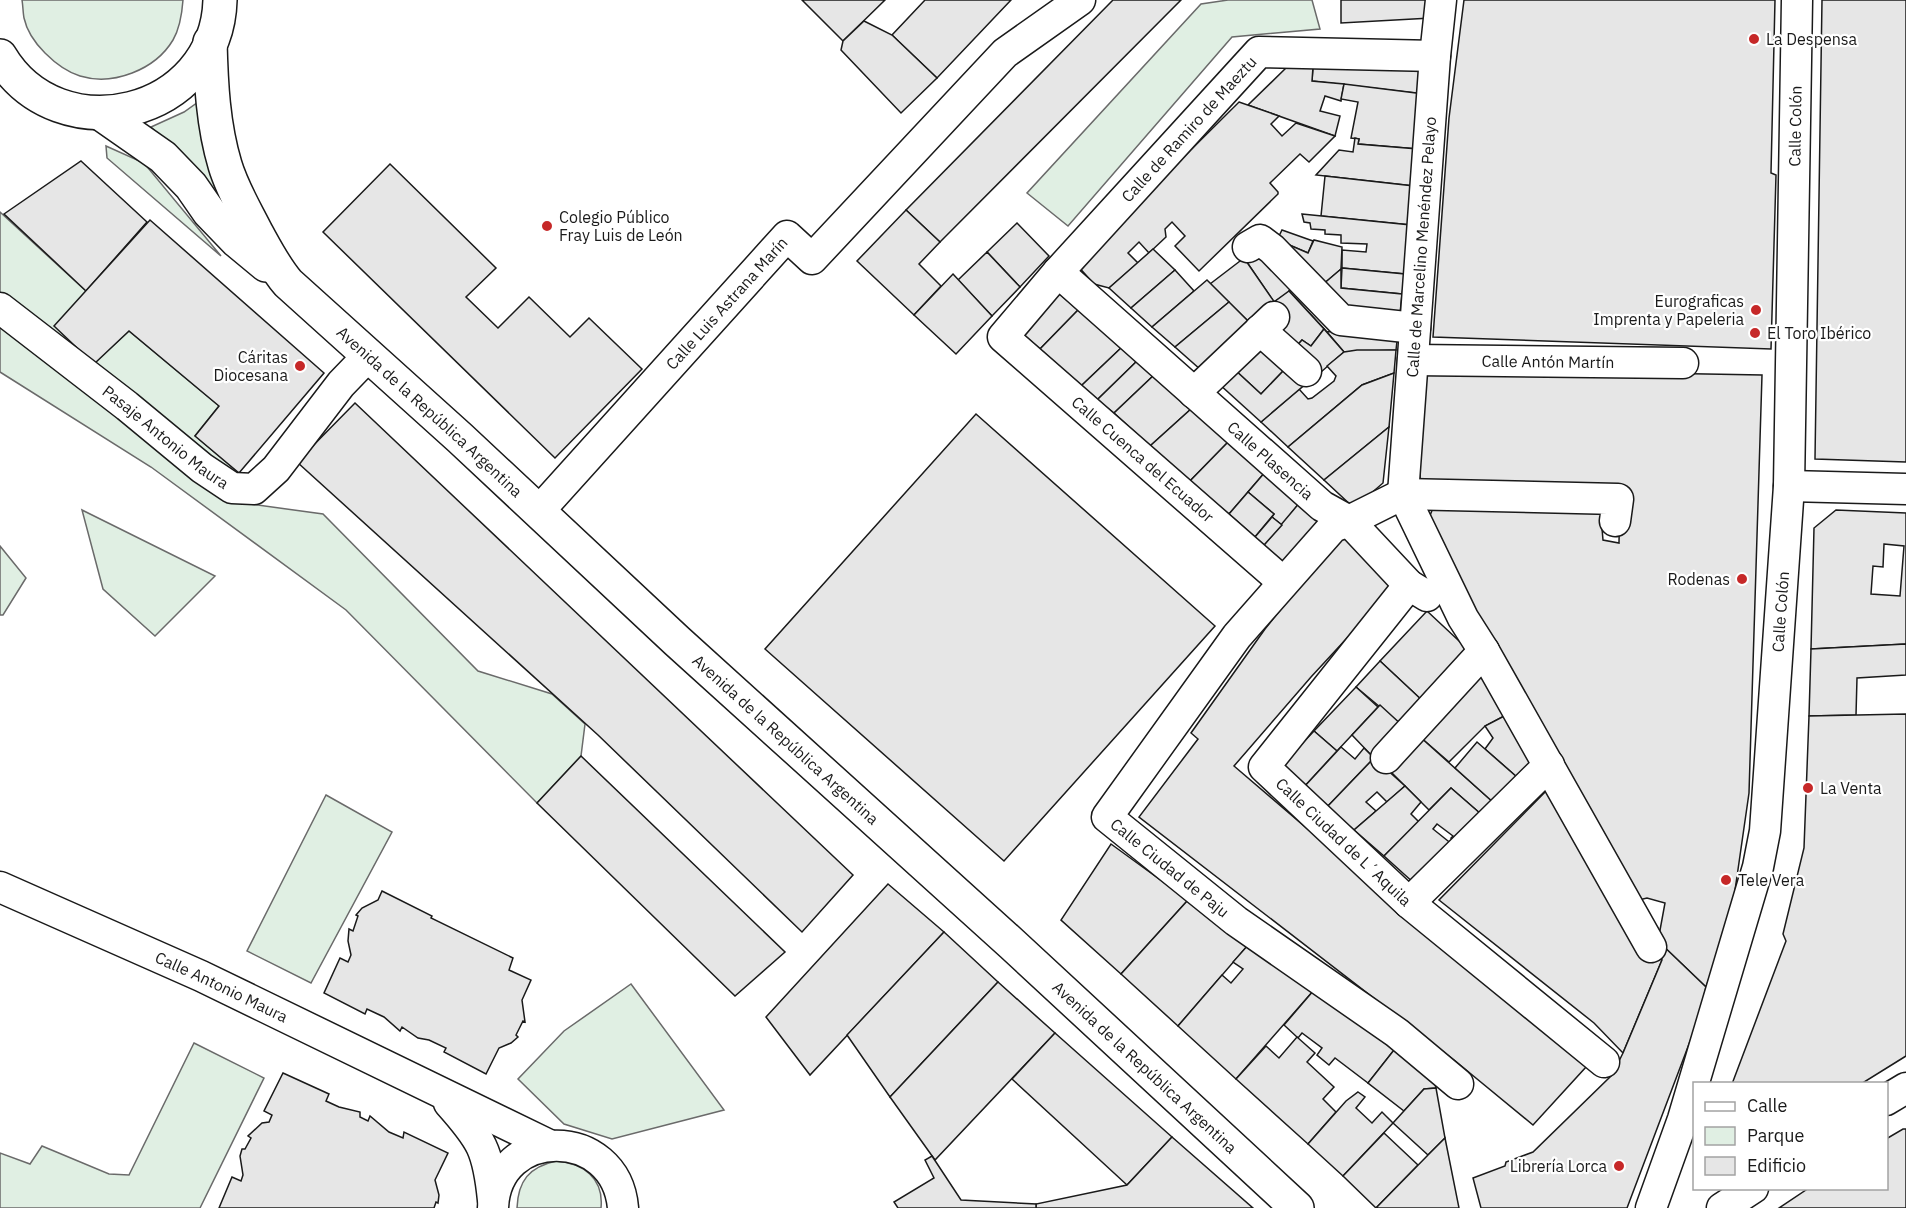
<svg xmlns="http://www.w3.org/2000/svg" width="1906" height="1208" font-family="'IBM Plex Sans',sans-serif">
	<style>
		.green { fill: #e0efe3; stroke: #6a6a6a; stroke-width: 1.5 }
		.building { fill: #e6e6e6; stroke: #1a1a1a; stroke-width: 1.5; fill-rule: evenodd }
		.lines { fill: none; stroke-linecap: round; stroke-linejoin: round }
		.street-casing { stroke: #1a1a1a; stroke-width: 33 }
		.secondary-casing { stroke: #1a1a1a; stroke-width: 36 }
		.primary-casing { stroke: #1a1a1a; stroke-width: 36 }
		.street { stroke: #fff; stroke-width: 30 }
		.secondary { stroke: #fff; stroke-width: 33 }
		.primary { stroke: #fff; stroke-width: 33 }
		.poi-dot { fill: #c62828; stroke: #fff; stroke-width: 2 }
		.labels { text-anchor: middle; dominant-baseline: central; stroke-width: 4.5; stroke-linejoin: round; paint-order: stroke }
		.poi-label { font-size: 16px; fill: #1a1a1a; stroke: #fff; text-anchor: start }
		.street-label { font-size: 16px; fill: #1a1a1a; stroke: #fff }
	</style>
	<rect width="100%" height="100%" fill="#fff"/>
	<g class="green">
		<path d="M22,0H183C182,14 180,28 173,40C155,70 113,86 80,76C67,72 55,63 45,53C36,44 27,32 24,18C23,13 23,6 22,0Z"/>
		<path d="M1228,0H1312L1320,29L1232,37L1068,226L1027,193L1201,4Z"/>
		<path d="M201,100L221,197L151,127L184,112Z"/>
		<path d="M106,146L144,163L221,256L107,158Z"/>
		<path d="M0,212L86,291L94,363L129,331L219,406L195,436L239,473L250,504L323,514L478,671L552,694L585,724L581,756L537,803L346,610L151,467L0,372Z"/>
		<path d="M82,510L215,576L155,636L103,589Z"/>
		<path d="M0,546L26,578L3,615H0Z"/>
		<path d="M326,795L392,832L311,983L247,951Z"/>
		<path d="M631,984L724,1110L612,1139L564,1124L518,1079L564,1031Z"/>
		<path d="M194,1043L264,1078L200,1208H0V1153L30,1164L42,1146L109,1174L129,1175Z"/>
		<path d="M556,1161C583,1163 604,1178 601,1208H517C518,1181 529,1167 556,1161Z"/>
	</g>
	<g class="building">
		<path d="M802,0H885L843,41Z"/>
		<path d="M925,0H1011L937,78L892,35Z"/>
		<path d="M1113,0H1181L940,242L906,210Z"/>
		<path d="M1341,0H1433L1431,18L1341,23Z"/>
		<path d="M1464,0H1775L1771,173L1776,175L1771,349L1433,337L1449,118Z"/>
		<path d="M1822,0H1906V462L1815,459Z"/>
		<path d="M864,21L892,35L937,78L901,113L841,50L843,41Z"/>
		<path d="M1426,64L1424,94L1312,81L1313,67Z"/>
		<path d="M1313,67L1312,81L1344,84L1341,101L1325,96L1320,111L1340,116L1335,136L1248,105L1286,68Z"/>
		<path d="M1344,84L1424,94L1418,149L1358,144L1359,139L1351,138L1358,102L1341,99Z"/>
		<path d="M1239,102L1279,116L1271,124L1282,136L1296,123L1335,136L1309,162L1300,154L1270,183L1278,192V194L1199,271L1175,246L1185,236L1172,222L1165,229L1166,237L1149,253L1139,242L1128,253L1138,263L1109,288L1094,284L1076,264Z"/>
		<path d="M1355,138L1359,139L1358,144L1418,149L1414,186L1316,175L1339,150L1353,152Z"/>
		<path d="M81,161L147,222L86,291L4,214Z"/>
		<path d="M390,164L496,268L466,297L498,328L529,297L570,337L589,318L642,369L555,458L323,232Z"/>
		<path d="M1325,176L1414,186L1411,225L1321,216Z"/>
		<path d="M906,210L940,242L919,264L941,286L914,315L857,261Z"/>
		<path d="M1302,214L1411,225L1405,274L1342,268V250L1366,252L1367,244L1341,243V235L1325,234V230L1311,229L1310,223L1304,222Z"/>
		<path d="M150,220L324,373L239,473L195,436L219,406L129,331L94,364L54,326Z"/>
		<path d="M1017,223L1049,256L1020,287L987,252Z"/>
		<path d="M1282,230L1313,241L1308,253L1277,240Z"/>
		<path d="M1271,237L1308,253L1314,240L1342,247L1341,269L1321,286Z"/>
		<path d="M1265,245L1301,284L1274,302L1244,258Z"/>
		<path d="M1153,249L1175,270L1131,308L1109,288Z"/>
		<path d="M987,252L1020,287L992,316L958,280Z"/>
		<path d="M1244,258L1275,303L1251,324L1210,284Z"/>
		<path d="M1342,268L1405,274L1402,294L1341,288Z"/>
		<path d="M1341,269V288L1402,294L1399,323L1341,314L1321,286Z"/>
		<path d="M1175,270L1194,291L1152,327L1131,308Z"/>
		<path d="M953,274L992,316L956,354L914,315Z"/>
		<path d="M1207,280L1229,302L1175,347L1152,327Z"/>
		<path d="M1301,284L1338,331L1327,332L1289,291Z"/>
		<path d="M1056,291L1078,310L1040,349L1017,329Z"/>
		<path d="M1289,291L1324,329L1311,346L1302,340L1292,351L1272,331L1286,319L1274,302Z"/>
		<path d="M1229,302L1251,324L1201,370L1175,347Z"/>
		<path d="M1078,310L1122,347L1081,386L1040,349Z"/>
		<path d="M1399,323L1396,350L1344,352L1327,332Z"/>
		<path d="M1324,329L1344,352L1321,372L1310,360L1292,351L1302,340L1311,346Z"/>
		<path d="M1259,346L1285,369L1261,394L1234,369Z"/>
		<path d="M1122,347L1137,361L1097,400L1081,386Z"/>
		<path d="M1357,350H1396L1394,373L1362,385L1288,447L1261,422L1299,389L1308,399L1312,398L1334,381L1336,376L1327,366L1344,352Z"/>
		<path d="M1137,361L1154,375L1114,413L1097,400Z"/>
		<path d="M1234,369L1261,394L1285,369L1308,382L1261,422L1218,383Z"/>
		<path d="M1420,369L1762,375L1749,793L1731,918L1706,987L1658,941L1665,903L1647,898L1635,901L1538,739L1429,518L1433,508L1600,505L1603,540L1619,543L1620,489L1420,486Z"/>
		<path d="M1394,373L1389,427L1324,480L1288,447L1362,385Z"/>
		<path d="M1154,375L1191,409L1150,446L1114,413Z"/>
		<path d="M355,403L853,875L802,932L598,735L297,462Z"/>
		<path d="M1191,409L1230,440L1189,482L1150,446Z"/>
		<path d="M976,414L1215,626L1004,861L765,649Z"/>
		<path d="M1389,427L1383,483L1354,508L1324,480Z"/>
		<path d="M1230,440L1266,471L1229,514L1189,482Z"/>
		<path d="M1266,471L1301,501L1282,525L1272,517L1274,514L1248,492Z"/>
		<path d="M1248,492L1274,514L1255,537L1229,514Z"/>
		<path d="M1301,501L1325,522L1288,567L1264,545Z"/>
		<path d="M1836,510L1906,513V644L1811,649L1814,528ZM1884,544L1904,546L1900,596L1871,594L1873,566L1883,567Z"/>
		<path d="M1272,517L1282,525L1264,545L1255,537Z"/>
		<path d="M1340,535L1397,584L1311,677L1234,766L1586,1067L1533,1125L1454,1060L1139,817L1198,739L1191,733L1265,629Z"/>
		<path d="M1427,611L1473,654L1426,704L1380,661Z"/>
		<path d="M1906,644V675L1857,678L1856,715L1809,716L1811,649Z"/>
		<path d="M1380,661L1426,704L1404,727L1356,687Z"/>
		<path d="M1481,664L1510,713L1485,726L1449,762L1419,736Z"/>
		<path d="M1356,687L1378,707L1337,751L1314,731Z"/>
		<path d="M1380,705L1404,727L1373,757L1352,735Z"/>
		<path d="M1510,713L1537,758L1518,778L1485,749L1493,738L1485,726Z"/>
		<path d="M1906,714V1056L1861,1084H1732L1786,941L1783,934L1804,848L1809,716Z"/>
		<path d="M1314,731L1337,751L1304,787L1280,767Z"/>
		<path d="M1419,736L1494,803L1482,815L1451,788L1429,810L1387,768Z"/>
		<path d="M1477,742L1518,778L1494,803L1455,768Z"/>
		<path d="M1341,747L1355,759L1364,748L1374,758L1327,807L1304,787Z"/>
		<path d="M581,756L785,952L735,996L537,803Z"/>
		<path d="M1374,758L1405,786L1387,802L1377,792L1366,802L1376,811L1354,830L1327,807Z"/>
		<path d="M1552,785L1641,944L1662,960L1623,1053L1594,1023L1439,900Z"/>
		<path d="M1405,786L1421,802L1411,814L1419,822L1384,856L1354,830Z"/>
		<path d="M1451,788L1482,815L1456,841L1451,838L1453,836L1437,824L1433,829L1453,845L1415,884L1384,856Z"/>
		<path d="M1111,844L1188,900L1121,974L1061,920Z"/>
		<path d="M888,884L944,932L810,1075L766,1017Z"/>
		<path d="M382,891L432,916L431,918L513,958L509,970L531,980L522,1000L525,1022L523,1021L516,1035L518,1037L511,1043L499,1048L486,1074L444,1052L446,1048L429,1040L418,1038L402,1027L400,1031L384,1017L367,1009L365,1014L324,993L340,958L348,962L351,955L348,941L349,929L353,931L358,916L356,915L362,908L378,900Z"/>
		<path d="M1188,900L1249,944L1178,1026L1121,974Z"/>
		<path d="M944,932L998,982L890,1097L847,1035Z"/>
		<path d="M1658,941L1706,987L1700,1015L1627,1208H1481L1473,1178L1505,1166L1506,1162L1533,1152L1612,1075L1623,1053L1662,960Z"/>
		<path d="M1249,944L1314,990L1236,1079L1178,1026L1222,975L1231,983L1243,969L1233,962Z"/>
		<path d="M998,982L1055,1033L935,1160L890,1097Z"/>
		<path d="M1314,990L1394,1050L1368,1083L1335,1058L1329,1065L1317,1055L1322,1048L1302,1033L1298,1038L1284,1025Z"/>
		<path d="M1055,1033L1172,1137L1127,1185L1012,1079Z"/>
		<path d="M1297,1037L1315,1053L1307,1062L1334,1087L1323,1099L1336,1112L1308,1144L1236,1079L1266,1046L1279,1058Z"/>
		<path d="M1394,1050L1434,1080L1436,1088L1424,1089L1404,1111L1368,1083Z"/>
		<path d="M283,1073L329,1094L326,1101L339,1107L360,1112V1117L368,1121L370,1116L389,1132L403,1138L404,1132L448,1153L435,1180L439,1195L438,1203L436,1202L434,1208H219L232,1177L241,1181L243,1175L240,1156L242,1149H245L251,1138L248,1136L262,1123L269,1122L272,1115L264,1111Z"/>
		<path d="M1436,1088L1445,1138L1428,1155L1393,1123L1424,1089Z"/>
		<path d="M1358,1092L1365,1097L1356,1108L1372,1123L1382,1112L1393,1123L1343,1176L1308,1144L1346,1101Z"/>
		<path d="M1903,1129H1906V1208H1779L1809,1188H1886V1139Z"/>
		<path d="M1384,1133L1418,1165L1376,1208L1343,1176Z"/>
		<path d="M1172,1137L1253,1208H1036V1204L1127,1185Z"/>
		<path d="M1445,1138L1459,1208H1376L1428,1155Z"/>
		<path d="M932,1156L961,1200L1036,1204V1208H898L894,1202L934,1178L925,1160Z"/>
	</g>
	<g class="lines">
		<defs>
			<g id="street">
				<path d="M1441,0L1435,56L1403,494L1463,618L1484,651L1651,947"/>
				<path d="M1248,247L1260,240L1272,249L1341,320L1415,328"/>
				<path id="s1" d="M1058,272L1322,506L1349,521"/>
				<path id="s2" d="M0,308L127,406L202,468L232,488L254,489L276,469L341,384L368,356"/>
				<path d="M1260,330L1306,371"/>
				<path id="s3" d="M1413,360L1683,363"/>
				<path d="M1194,393L1274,317"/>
				<path d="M1789,486L1906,489"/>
				<path id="s4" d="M539,511L787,236L812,259L1005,53L1080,0"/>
				<path id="s5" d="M1349,521L1333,527L1237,636L1107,817L1236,921L1397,1033L1458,1084"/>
				<path id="s6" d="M1283,582L1003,337L1058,272L1259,52L1435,56"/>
				<path id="s7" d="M1409,585L1264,767L1409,903L1604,1062"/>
				<path d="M1427,596L1409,585L1349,521L1403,494L1618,499L1615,521"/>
				<path d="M1386,758L1484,651"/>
				<path id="s8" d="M0,887L201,976L549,1145"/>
				<path d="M1409,903L1549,765"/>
				<path d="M1886,1100L1906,1088"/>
				<path d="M449,1103C482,1140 488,1150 493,1200"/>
				<path d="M493,1208C496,1125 616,1125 623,1208"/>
				<path id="s9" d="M1651,1208L1683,1119L1758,867L1765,831L1789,486L1797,0"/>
				<path d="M1722,1208L1753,1188"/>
			</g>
			<g id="secondary">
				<path id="s10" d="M210,42C211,83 213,125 225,165C232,189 245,210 256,232C266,250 275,268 288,283L460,438L677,641L1012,944L1297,1208"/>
				<path d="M100,113L163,157L191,186L209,212L237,241L266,265"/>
			</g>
			<path id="primary" d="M0,56C59,155 217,116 220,0"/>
		</defs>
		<use href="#street" class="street-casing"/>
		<use href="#secondary" class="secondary-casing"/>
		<use href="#primary" class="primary-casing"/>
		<use href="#street" class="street"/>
		<use href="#secondary" class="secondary"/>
		<use href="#primary" class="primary"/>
	</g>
	<g class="poi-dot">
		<circle cx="1754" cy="39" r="6"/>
		<circle cx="547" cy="226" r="6"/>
		<circle cx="1756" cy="310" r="6"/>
		<circle cx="1755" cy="333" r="6"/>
		<circle cx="300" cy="366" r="6"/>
		<circle cx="1742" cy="579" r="6"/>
		<circle cx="1808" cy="788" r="6"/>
		<circle cx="1726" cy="880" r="6"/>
		<circle cx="1619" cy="1166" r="6"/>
	</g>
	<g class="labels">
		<g class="poi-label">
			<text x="1766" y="39">La Despensa</text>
			<text x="559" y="217">Colegio Público<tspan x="559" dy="18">Fray Luis de León</tspan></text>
			<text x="1744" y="301" text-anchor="end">Eurograficas<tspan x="1744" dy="18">Imprenta y Papeleria</tspan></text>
			<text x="1767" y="333">El Toro Ibérico</text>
			<text x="288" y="357" text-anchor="end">Cáritas<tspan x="288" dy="18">Diocesana</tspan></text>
			<text x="1730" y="579" text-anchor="end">Rodenas</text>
			<text x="1820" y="788">La Venta</text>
			<text x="1738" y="880">Tele Vera</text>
			<text x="1607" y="1166" text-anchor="end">Librería Lorca</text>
		</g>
		<g class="street-label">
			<text stroke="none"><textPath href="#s9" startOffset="1100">Calle Colón</textPath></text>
			<text stroke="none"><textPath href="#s6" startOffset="651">Calle de Ramiro de Maeztu</textPath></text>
			<text transform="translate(1421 247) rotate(-86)">Calle de Marcelino Menéndez Pelayo</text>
			<text stroke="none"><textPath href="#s4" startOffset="280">Calle Luis Astrana Marín</textPath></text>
			<text stroke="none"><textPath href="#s3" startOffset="135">Calle Antón Martín</textPath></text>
			<text stroke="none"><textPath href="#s10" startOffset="450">Avenida de la República Argentina</textPath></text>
			<text stroke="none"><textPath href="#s2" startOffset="210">Pasaje Antonio Maura</textPath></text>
			<text transform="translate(1143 459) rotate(41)">Calle Cuenca del Ecuador</text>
			<text stroke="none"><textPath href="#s1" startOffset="284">Calle Plasencia</textPath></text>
			<text stroke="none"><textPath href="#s9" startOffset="614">Calle Colón</textPath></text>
			<text stroke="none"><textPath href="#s10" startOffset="934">Avenida de la República Argentina</textPath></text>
			<text stroke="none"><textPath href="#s7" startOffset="342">Calle Ciudad de L´Aquila</textPath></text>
			<text stroke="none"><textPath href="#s5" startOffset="466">Calle Ciudad de Paju</textPath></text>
			<text stroke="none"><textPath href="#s8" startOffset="243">Calle Antonio Maura</textPath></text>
			<text stroke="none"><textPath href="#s10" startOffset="1420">Avenida de la República Argentina</textPath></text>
		</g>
	</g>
	<rect x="1693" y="1082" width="195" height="108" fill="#ffffff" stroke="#a3a3a3" stroke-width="1.5"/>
	<rect x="1705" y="1102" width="30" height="9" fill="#ffffff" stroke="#a3a3a3" stroke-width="1.5"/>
	<text x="1747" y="1112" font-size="18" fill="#1a1a1a">Calle</text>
	<rect x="1705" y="1127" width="30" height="18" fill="#e0efe3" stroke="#a3a3a3" stroke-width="1.5"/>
	<text x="1747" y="1142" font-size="18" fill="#1a1a1a">Parque</text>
	<rect x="1705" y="1157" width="30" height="18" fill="#e6e6e6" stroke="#a3a3a3" stroke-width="1.5"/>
	<text x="1747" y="1172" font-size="18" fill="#1a1a1a">Edificio</text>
</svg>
